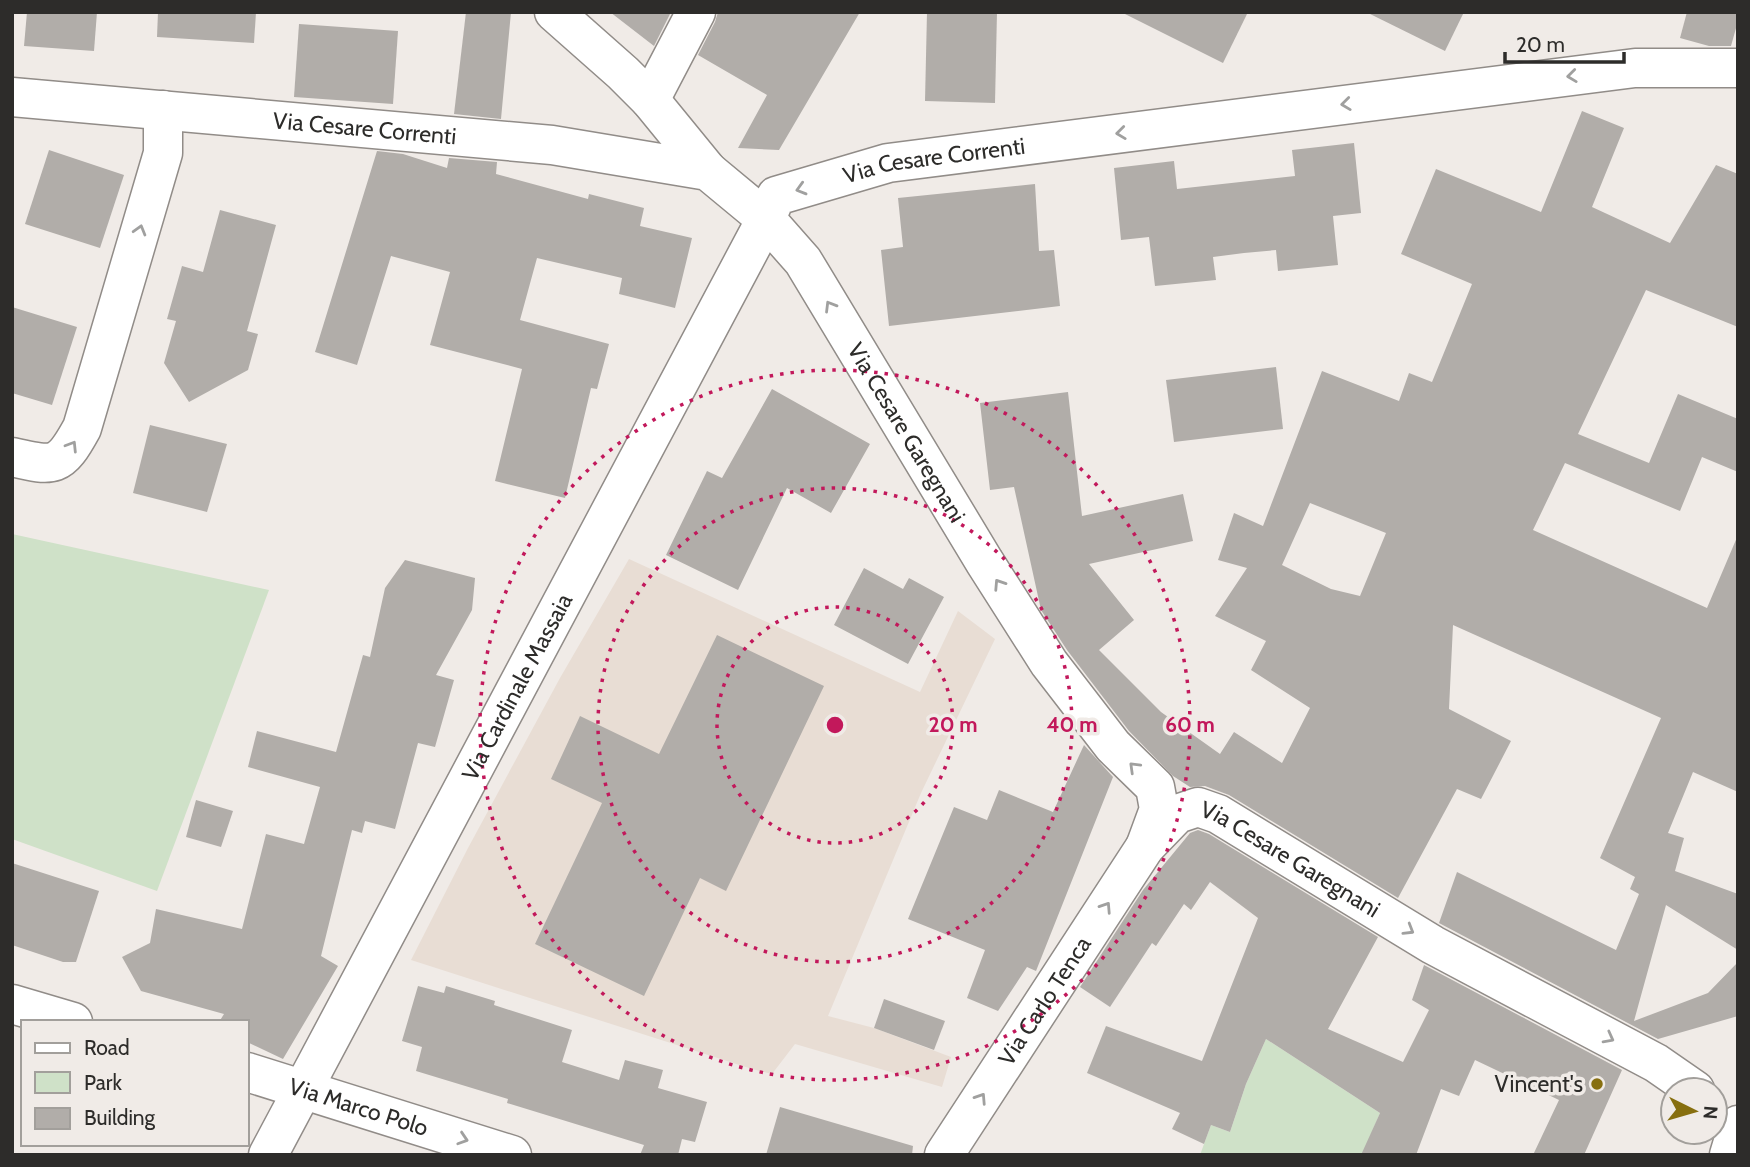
<svg xmlns="http://www.w3.org/2000/svg" width="1750" height="1167" font-family="Cabin,sans-serif">
	<style>
		.built { fill: #e8ddd4 }
		.green { fill: #cfe1c8 }
		.building { fill: #b1ada9; fill-rule: evenodd }
		.lines { fill: none; stroke-linecap: round; stroke-linejoin: round }
		.minor-casing { stroke: #918c88; stroke-width: 41 }
		.minor { stroke: #fff; stroke-width: 38 }
		.oneway { stroke: #a0a09f }
		.ring { fill: none; stroke: #c2185b; stroke-width: 3.5; stroke-dasharray: 3.5 7 }
		.poi-dot { fill: #876f0f; stroke: #f0ebe7; stroke-width: 2.5 }
		.labels { text-anchor: middle; dominant-baseline: central; stroke-width: 7; stroke-linejoin: round; paint-order: stroke }
		.street-label { font-size: 23px; fill: #2d2c2a; stroke: #f0ebe7 }
		.poi-label { font-size: 23px; fill: #2d2c2a; stroke: #f0ebe7; text-anchor: end }
		.centre { fill: #c2185b; stroke: #f0ebe7; stroke-width: 3.5 }
		.ring-label { font-size: 21px; text-anchor: middle; font-weight: bold; fill: #c2185b; stroke: #f0ebe7; stroke-width: 7; stroke-linejoin: round; paint-order: stroke }
	</style>
	<rect width="100%" height="100%" fill="#f0ebe7"/>
	<path class="built" d="M629,559L920,692L958,611L995,639L921,793L828,1016L874,1028L951,1057L942,1087L795,1044L772,1074L752,1069L411,960L468,848L560,678Z"/>
	<g class="green">
		<path d="M12,534L269,590L157,891L12,839Z"/>
		<path d="M1266,1039L1380,1113L1362,1155H1200L1211,1125L1230,1132L1246,1084Z"/>
	</g>
	<g class="building">
		<path d="M27,12H97L94,51L24,46Z"/>
		<path d="M158,12H256L254,43L157,37Z"/>
		<path d="M466,12H511L501,119L454,114Z"/>
		<path d="M610,12H671L654,46Z"/>
		<path d="M718,12H860L779,150L738,148L767,95L698,55L715,22Z"/>
		<path d="M927,12H997L995,103L925,101Z"/>
		<path d="M1121,12H1248L1223,63Z"/>
		<path d="M1366,12H1464L1445,51Z"/>
		<path d="M1687,12H1738V21L1731,46H1709L1680,38Z"/>
		<path d="M299,24L398,31L393,104L294,97Z"/>
		<path d="M1582,111L1624,128L1592,207L1670,243L1716,165L1738,174V327L1646,290L1578,434L1649,463L1678,394L1738,419V472L1702,457L1680,511L1565,463L1533,530L1707,608L1738,535V792L1693,772L1668,833L1684,838L1675,871L1738,894V950L1666,905L1634,1021L1708,993L1738,962V1016L1658,1039L1439,923L1457,872L1616,950L1639,894L1630,889L1635,877L1600,858L1661,718L1453,625L1449,709L1511,741L1481,799L1457,789L1398,898L1229,795L1205,786L1190,787L1173,776L1129,731L1067,650L1041,610L1014,487L990,490L980,403L1068,392L1082,516L1183,494L1193,541L1089,564L1134,620L1099,650L1161,712L1220,754L1234,732L1282,763L1310,708L1251,670L1266,641L1215,616L1247,568L1218,560L1234,513L1263,526L1322,371L1399,401L1409,373L1432,382L1472,284L1401,254L1436,169L1541,212ZM1310,503L1386,533L1360,596L1331,589L1282,565Z"/>
		<path d="M1354,143L1361,213L1333,216L1338,265L1278,271L1276,250L1244,253L1213,257L1216,280L1155,286L1149,237L1121,240L1114,168L1174,161L1177,189L1295,176L1292,150Z"/>
		<path d="M49,150L124,175L100,248L25,224Z"/>
		<path d="M377,151L403,154L447,168L449,158L497,162L496,174L588,199L589,194L644,208L640,226L692,238L675,308L619,294L622,278L537,258L520,320L609,344L597,389L591,388L565,498L495,481L522,369L430,345L450,272L391,256L357,365L315,352Z"/>
		<path d="M1035,184L1039,251L1054,250L1060,306L889,326L881,250L903,247L898,198Z"/>
		<path d="M220,210L276,225L247,331L258,334L248,370L189,402L164,363L176,321L167,319L182,266L203,272Z"/>
		<path d="M12,307L77,327L52,405L12,393Z"/>
		<path d="M1276,367L1283,429L1174,442L1166,380Z"/>
		<path d="M772,389L870,444L831,513L787,488L738,590L666,555L707,471L722,478Z"/>
		<path d="M150,425L227,444L207,512L133,493Z"/>
		<path d="M405,560L475,578L472,610L436,675L454,680L435,747L418,743L395,829L365,821L362,833L352,830L321,956L338,966L283,1059L247,1042V1022H219L224,1014L141,991L122,957L150,943L156,909L242,929L266,834L304,844L320,787L248,767L257,731L336,752L363,655L370,657L385,588Z"/>
		<path d="M864,568L903,589L909,578L944,597L908,664L834,625Z"/>
		<path d="M717,635L824,686L726,891L700,878L644,996L535,944L602,803L551,779L580,716L659,754Z"/>
		<path d="M1084,745L1113,777L1036,971L1027,967L998,1011L967,998L985,950L908,919L954,807L987,820L999,790L1053,812Z"/>
		<path d="M196,800L233,811L221,847L186,837Z"/>
		<path d="M1198,830L1209,834L1378,937L1328,1029L1403,1062L1429,1010L1412,1000L1424,965L1622,1070L1584,1155H1533L1559,1100L1475,1060L1459,1096L1441,1089L1416,1155H1361L1380,1113L1266,1039L1246,1084L1230,1132L1211,1125L1204,1144L1172,1129L1180,1113L1087,1073L1106,1026L1202,1061L1258,918L1210,882L1191,910L1184,904L1156,946L1152,943L1110,1007L1080,987L1143,890L1190,833Z"/>
		<path d="M12,863L99,891L76,962H63L12,945Z"/>
		<path d="M418,986L444,993L446,986L495,1001L494,1005L572,1030L562,1062L619,1080L625,1060L663,1070L658,1088L707,1102L695,1142L682,1139L678,1155H640L644,1145L507,1103L508,1099L416,1071L422,1047L402,1041Z"/>
		<path d="M884,999L945,1021L934,1050L874,1028Z"/>
		<path d="M780,1107L913,1146L912,1155H766Z"/>
	</g>
	<g class="lines">
		<defs>
			<g id="minor">
				<path d="M554,12L623,73L650,100L708,171"/>
				<path id="s1" d="M12,97L552,145L708,171L766,219L803,261L984,561L1049,663L1113,746L1155,787L1159,809L1145,847"/>
				<path d="M650,100L696,12"/>
				<path d="M12,457C55,467 60,468 82,428L163,153V110"/>
				<path d="M12,1004L73,1022"/>
				<path id="s2" d="M247,1072L512,1155"/>
				<path id="s3" d="M268,1155L766,219L776,196L888,163L1635,68H1738"/>
				<path id="s4" d="M944,1155L1145,847L1177,814L1198,807L1218,814L1433,945L1656,1063L1695,1090"/>
				<path d="M1729,1155L1738,1125"/>
			</g>
		</defs>
		<use href="#minor" class="minor-casing"/>
		<use href="#minor" class="minor"/>
	</g>
	<defs><path id="oneway-chevron" d="M-2-3.5L2.5 0L-2 3.5" fill="none" stroke-width="1.6" stroke-linecap="round" stroke-linejoin="round" transform="scale(1.75)"/></defs>
	<g class="oneway">
		<use href="#oneway-chevron" transform="translate(1572 76) rotate(173)"/>
		<use href="#oneway-chevron" transform="translate(1346 104) rotate(173)"/>
		<use href="#oneway-chevron" transform="translate(1121 133) rotate(173)"/>
		<use href="#oneway-chevron" transform="translate(801 189) rotate(164)"/>
		<use href="#oneway-chevron" transform="translate(140 230) rotate(-74)"/>
		<use href="#oneway-chevron" transform="translate(830 306) rotate(-121)"/>
		<use href="#oneway-chevron" transform="translate(72 446) rotate(-58)"/>
		<use href="#oneway-chevron" transform="translate(999 584) rotate(-123)"/>
		<use href="#oneway-chevron" transform="translate(1134 767) rotate(-136)"/>
		<use href="#oneway-chevron" transform="translate(1106 907) rotate(-57)"/>
		<use href="#oneway-chevron" transform="translate(1409 930) rotate(31)"/>
		<use href="#oneway-chevron" transform="translate(1609 1038) rotate(28)"/>
		<use href="#oneway-chevron" transform="translate(981 1098) rotate(-57)"/>
		<use href="#oneway-chevron" transform="translate(463 1139) rotate(18)"/>
	</g>
	<g class="ring">
		<circle cx="835" cy="725" r="118"/>
		<circle cx="835" cy="725" r="237"/>
		<circle cx="835" cy="725" r="355"/>
	</g>
	<circle class="poi-dot" cx="1597" cy="1084" r="7"/>
	<g class="labels">
		<g class="street-label">
			<text stroke="none"><textPath href="#s1" startOffset="354">Via Cesare Correnti</textPath></text>
			<text stroke="none"><textPath href="#s3" startOffset="1248">Via Cesare Correnti</textPath></text>
			<text stroke="none"><textPath href="#s1" startOffset="1032">Via Cesare Garegnani</textPath></text>
			<text stroke="none"><textPath href="#s3" startOffset="530">Via Cardinale Massaia</textPath></text>
			<text stroke="none"><textPath href="#s4" startOffset="542">Via Cesare Garegnani</textPath></text>
			<text stroke="none"><textPath href="#s4" startOffset="184">Via Carlo Tenca</textPath></text>
			<text stroke="none"><textPath href="#s2" startOffset="117">Via Marco Polo</textPath></text>
		</g>
		<g class="poi-label">
			<text x="1583" y="1084">Vincent's</text>
		</g>
	</g>
	<circle cx="835" cy="725" r="10" class="centre"/>
	<g class="ring-label">
		<text x="953" y="732">20 m</text>
		<text x="1072" y="732">40 m</text>
		<text x="1190" y="732">60 m</text>
	</g>
	<rect width="1750" height="1167" fill="none" stroke="#2d2c2a" stroke-width="28"/>
	<rect x="21" y="1020" width="228" height="126" fill="#f0ebe7" stroke="#a29f9b" stroke-width="2"/>
	<rect x="35" y="1043" width="35" height="10" fill="#ffffff" stroke="#a29f9b" stroke-width="2"/>
	<text x="84" y="1055" font-size="21" fill="#2d2c2a">Road</text>
	<rect x="35" y="1072" width="35" height="21" fill="#cfe1c8" stroke="#a29f9b" stroke-width="2"/>
	<text x="84" y="1090" font-size="21" fill="#2d2c2a">Park</text>
	<rect x="35" y="1108" width="35" height="21" fill="#b1ada9" stroke="#a29f9b" stroke-width="2"/>
	<text x="84" y="1125" font-size="21" fill="#2d2c2a">Building</text>
	<g transform="translate(1694 1111) rotate(95)"><circle r="33" fill="#f0ebe7" stroke="#a29f9b" stroke-width="2"/>
	<path d="M0-5L12 26L0 18L-12 26Z" fill="#876f0f"/>
	<text y="-10" font-size="19" font-weight="bold" text-anchor="middle" fill="#2d2c2a">N</text>
	</g>
	<path d="M1505 52v10h119v-10" fill="none" stroke="#2d2c2a" stroke-width="3.5"/>
	<text x="1516" y="52" font-size="21" fill="#2d2c2a" stroke="#f0ebe7" stroke-width="5" paint-order="stroke">20 m</text>
</svg>
